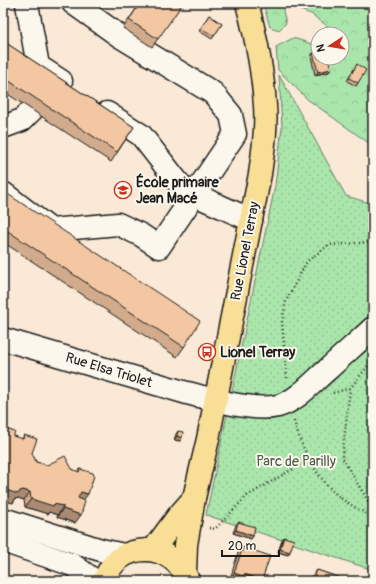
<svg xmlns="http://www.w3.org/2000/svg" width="376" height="584" font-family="Pangolin,sans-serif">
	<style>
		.forest { fill: url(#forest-crowns); stroke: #638164 }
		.park { fill: url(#park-dots); stroke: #638164 }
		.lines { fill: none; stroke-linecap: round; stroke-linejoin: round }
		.minor-casing { stroke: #1c1c1c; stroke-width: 25 }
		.major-casing { stroke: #1c1c1c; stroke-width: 25 }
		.path { stroke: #1c1c1c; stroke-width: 2.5; stroke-dasharray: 1 3; stroke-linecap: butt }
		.minor { stroke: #fbf7ec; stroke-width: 22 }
		.major { stroke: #f9df96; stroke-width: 22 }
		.wall { fill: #d1ab8b; stroke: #1c1c1c }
		.shaded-wall { fill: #aa8b71; stroke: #1c1c1c }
		.building { fill: #f3c7a2; stroke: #1c1c1c }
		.labels { text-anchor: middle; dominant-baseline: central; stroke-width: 4; stroke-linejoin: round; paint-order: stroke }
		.poi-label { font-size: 14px; font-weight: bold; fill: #1c1c1c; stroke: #fbf7ec; text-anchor: start }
		.street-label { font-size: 14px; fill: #1c1c1c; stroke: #fbf7ec }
		.park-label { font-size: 14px; fill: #475947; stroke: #fbf7ec }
	</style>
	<defs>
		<pattern id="forest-crowns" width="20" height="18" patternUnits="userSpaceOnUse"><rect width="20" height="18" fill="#aae6ac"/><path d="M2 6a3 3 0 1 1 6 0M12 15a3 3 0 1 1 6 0" fill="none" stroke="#92c593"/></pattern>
		<pattern id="park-dots" width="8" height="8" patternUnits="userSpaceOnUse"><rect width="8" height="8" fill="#aae6ac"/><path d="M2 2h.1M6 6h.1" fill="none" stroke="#92c593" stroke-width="1.8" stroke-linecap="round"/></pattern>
	</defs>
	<rect width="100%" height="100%" fill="#f9e9d6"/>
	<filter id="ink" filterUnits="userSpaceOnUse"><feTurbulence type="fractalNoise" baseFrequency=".025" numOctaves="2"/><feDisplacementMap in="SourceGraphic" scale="8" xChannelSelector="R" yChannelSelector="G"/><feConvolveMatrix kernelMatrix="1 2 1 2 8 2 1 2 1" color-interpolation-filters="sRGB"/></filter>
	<g filter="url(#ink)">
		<path class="forest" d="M263,3H373V146L307,99L278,70L276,47L293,38L318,46V58H342V34H334V31L311,14L287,5L283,11L286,23L279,30L270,27Z"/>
		<path class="park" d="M279,75L346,196L373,204V570L206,515L275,186L282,127Z"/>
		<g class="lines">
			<defs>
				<g id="minor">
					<path d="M29,3L27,4L38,66L61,81"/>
					<path d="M107,113L141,135L184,190L251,220"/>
					<path d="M3,127L22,120L32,110"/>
					<path d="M3,193L51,230L118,224L141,235L159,247L235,134L231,115L213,93L118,35L73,3"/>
					<path d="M3,339L187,393C212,399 253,412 278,406C297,401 313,382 327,370C342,356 358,342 373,328"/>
					<path d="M3,519L101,550L124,555"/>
					<path d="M3,541L73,565L95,581"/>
				</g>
				<g id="major">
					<path d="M153,550L179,515L194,498"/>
					<path d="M185,572L186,545L194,498L208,439L260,174C263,152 267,128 265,106C263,72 256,37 247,3"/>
					<path d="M104,581C117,540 172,540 188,580"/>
				</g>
			</defs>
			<use href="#minor" class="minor-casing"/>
			<use href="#major" class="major-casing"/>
			<g class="path">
				<path d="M373,360L350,388L342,458L373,509"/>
				<path d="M287,378L282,322L286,301L307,261L329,245L373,242"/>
				<path d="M333,393L350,388"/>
				<path d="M294,421C301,447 314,473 334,492C345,503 360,510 373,517"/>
				<path d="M209,528L215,529L247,496L308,460"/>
			</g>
			<use href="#minor" class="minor"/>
			<use href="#major" class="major"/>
		</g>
		<g class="wall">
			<path d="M140,3H183L152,47L123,28Z"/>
			<path d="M209,15L222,24L212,39L199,31Z"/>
			<path d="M3,41L134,127L111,162L3,91Z"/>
			<path d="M313,53L331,69L329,72L315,75L311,56Z"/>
			<path d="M357,64L358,83L356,86L347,81Z"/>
			<path d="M3,191L184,347L177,357L3,242Z"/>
			<path d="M3,428L13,436L22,439L24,435L36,462L47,465L72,469L78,472L80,469L84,500L75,523L57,517L58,515L49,512L48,514L25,507L24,500L18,498L15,499L13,503L3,500Z"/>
			<path d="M178,431L180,441L174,440L176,434Z"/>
			<path d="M238,522L253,536L251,539L233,533L236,525Z"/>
			<path d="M284,537L288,555L278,552L282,540Z"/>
			<path d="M243,547L261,581H237L230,579L238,553Z"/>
			<path d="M317,570L349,581H311L312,576Z"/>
		</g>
		<g class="shaded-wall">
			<path d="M331,69L329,72L315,75L318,72Z"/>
			<path d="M177,436L182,438L180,441L174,440Z"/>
			<path d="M3,489L20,491L23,490L30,492L24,500L18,498L15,499L13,503L3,500Z"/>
			<path d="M81,492L88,494L82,502L75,500Z"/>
			<path d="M31,499L54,504L63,506L58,515L49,512L48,514L25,507Z"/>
			<path d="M63,509L81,515L75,523L57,517Z"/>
			<path d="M236,530L253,536L251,539L233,533Z"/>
			<path d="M280,549L290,552L288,555L278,552Z"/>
			<path d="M234,573L244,574L262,580L261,581H240L241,579L240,581H237L230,579Z"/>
		</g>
		<g class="building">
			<path d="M140,3H183L158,39L129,20Z"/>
			<path d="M209,15L222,24L214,36L201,28Z"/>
			<path d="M3,41L134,127L117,152L3,77Z"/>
			<path d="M318,52V58H328L331,69L318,72L313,53Z"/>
			<path d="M357,64L366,70L358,83L349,78Z"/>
			<path d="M3,191L200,321L184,347L3,228Z"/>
			<path d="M3,428L15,432L13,436L23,439L24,435L37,439L32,453L36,462L47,465L65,456L72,469L79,472L80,469L93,473L94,476L88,494L81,492L78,498L85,501L81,515L63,509V506L54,504L53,506L31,499L30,492L23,490L20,491L18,494L3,489Z"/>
			<path d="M178,431L183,432L182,438L177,436Z"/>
			<path d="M238,522L255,527L253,536L236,530Z"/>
			<path d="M284,537L294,540L290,552L280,549Z"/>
			<path d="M243,547L270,556L262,580L244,574L243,576L234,573Z"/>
			<path d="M317,570L349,581H313Z"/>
			<path d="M243,577L250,579V581L241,579Z"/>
		</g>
	</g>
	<defs>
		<symbol id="school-ring" viewBox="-11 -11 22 22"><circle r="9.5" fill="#fbf7ec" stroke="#c8321e" stroke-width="1.5"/><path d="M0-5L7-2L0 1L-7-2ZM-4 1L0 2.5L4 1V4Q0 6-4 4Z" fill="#c8321e"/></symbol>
		<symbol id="bus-ring" viewBox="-11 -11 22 22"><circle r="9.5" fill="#fbf7ec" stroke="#c8321e" stroke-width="1.5"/><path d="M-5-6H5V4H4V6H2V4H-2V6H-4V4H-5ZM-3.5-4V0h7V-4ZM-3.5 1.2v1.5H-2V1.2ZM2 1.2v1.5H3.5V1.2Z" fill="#c8321e"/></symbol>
	</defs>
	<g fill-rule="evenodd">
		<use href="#school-ring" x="113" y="180" width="20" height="20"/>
		<use href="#bus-ring" x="197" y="342" width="20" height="20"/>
	</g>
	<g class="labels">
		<g class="poi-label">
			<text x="136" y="182">École primaire<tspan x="136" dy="16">Jean Macé</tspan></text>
			<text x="220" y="352">Lionel Terray</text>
		</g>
		<g class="street-label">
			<text transform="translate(245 251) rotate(-79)">Rue Lionel Terray</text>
			<text transform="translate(109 370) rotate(17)">Rue Elsa Triolet</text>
		</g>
		<g class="park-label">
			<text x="296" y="461">Parc de Parilly</text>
		</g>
	</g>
	<rect width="376" height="584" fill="none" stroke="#fbf7ec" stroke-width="16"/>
	<rect x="8" y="8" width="360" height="568" fill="none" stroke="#1c1c1c" stroke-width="1.5" filter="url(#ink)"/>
	<g transform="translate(330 46) rotate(258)"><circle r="19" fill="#fbf7ec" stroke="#a29f99"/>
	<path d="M0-3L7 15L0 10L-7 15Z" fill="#c8321e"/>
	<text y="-6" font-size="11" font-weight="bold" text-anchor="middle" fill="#1c1c1c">N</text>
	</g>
	<path d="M222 550v6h57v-6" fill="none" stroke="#1c1c1c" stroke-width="2"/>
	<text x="228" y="550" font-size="12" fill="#1c1c1c" stroke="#fbf7ec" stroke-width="3" paint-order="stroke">20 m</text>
</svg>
